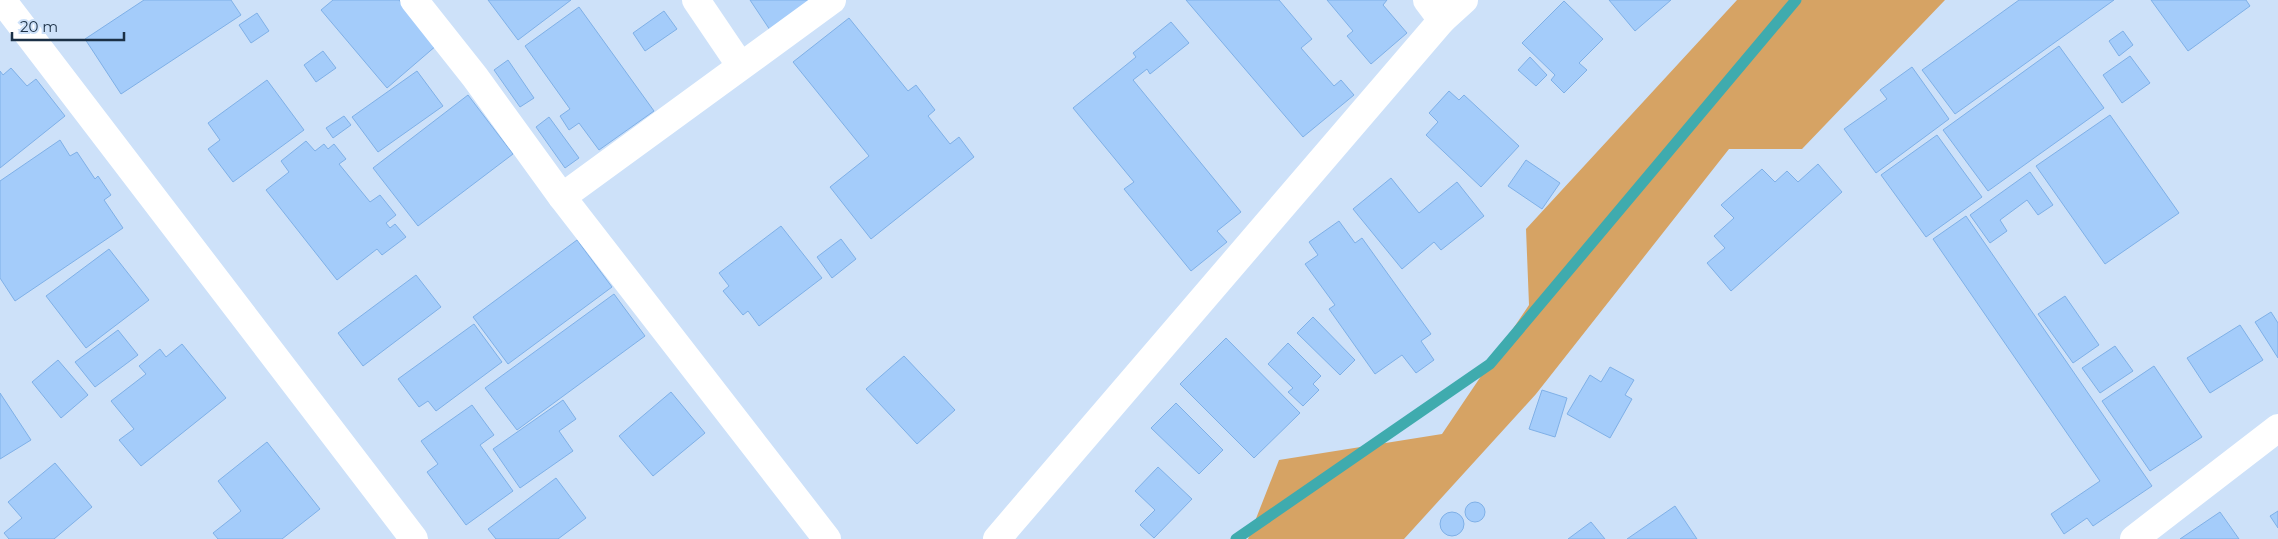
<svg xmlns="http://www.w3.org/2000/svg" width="2278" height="539" font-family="Montserrat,sans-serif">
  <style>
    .green { fill: #d6a364 }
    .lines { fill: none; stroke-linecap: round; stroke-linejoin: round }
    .stream { stroke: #3fabae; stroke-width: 11 }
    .building { fill: #a4ccfa; stroke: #7fb0e7 }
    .minor { stroke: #fff; stroke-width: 28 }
  </style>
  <rect width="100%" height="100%" fill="#cde1f9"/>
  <polygon class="green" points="1737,0 1945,0 1802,149 1729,149 1536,394 1404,539 1248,539 1279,460 1442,434 1529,305 1526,229"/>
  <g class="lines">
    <polyline class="stream" points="1236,539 1490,364 1796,0"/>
  </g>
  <g class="building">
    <polygon points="144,0 231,0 241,15 121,94 85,39"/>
    <polygon points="333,0 399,0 437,45 387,88 321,10"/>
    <polygon points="488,0 571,0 518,40"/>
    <polygon points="750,0 821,0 772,33"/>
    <polygon points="1186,0 1279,0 1312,39 1301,48 1334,86 1341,80 1354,95 1303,137"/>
    <polygon points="1327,0 1387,0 1383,5 1407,33 1371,64 1347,36 1353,31"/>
    <polygon points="1609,0 1671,0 1635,31"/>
    <polygon points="2019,0 2114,0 1955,114 1922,70"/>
    <polygon points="2151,0 2246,0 2250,6 2188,51"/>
    <polygon points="1564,1 1603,39 1579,63 1587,70 1564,93 1551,80 1555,75 1522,43"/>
    <polygon points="579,7 654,111 599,150 579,123 569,130 560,116 570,109 525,46"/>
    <polygon points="664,11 677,29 645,51 633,33"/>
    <polygon points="257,13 269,31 251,43 239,25"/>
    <polygon points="849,18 908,91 916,85 935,110 928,116 950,144 959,137 974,157 871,239 830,187 869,156 793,62"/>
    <polygon points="1171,22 1189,43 1150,74 1147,69 1133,80 1241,212 1217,231 1227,242 1191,271 1124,189 1134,182 1073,108 1136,57 1133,53"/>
    <polygon points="2123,31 2133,45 2119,56 2109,41"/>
    <polygon points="2059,46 2104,108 1988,191 1943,130"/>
    <polygon points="323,51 336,68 316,82 304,65"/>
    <polygon points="2130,56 2150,83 2122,103 2103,75"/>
    <polygon points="1530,57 1547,75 1536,86 1518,70"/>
    <polygon points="508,60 534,98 520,107 494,70"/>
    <polygon points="1912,67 1949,119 1876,173 1844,129 1887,99 1880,90"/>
    <polygon points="11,68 27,86 36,79 65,116 0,168 0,71 3,75"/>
    <polygon points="417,71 443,106 378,152 352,117"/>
    <polygon points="267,80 304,130 233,182 208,149 220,140 208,123"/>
    <polygon points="1449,91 1459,100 1464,95 1519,146 1481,187 1426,135 1438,122 1429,113"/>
    <polygon points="468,95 513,154 418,226 373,168"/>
    <polygon points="2110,115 2179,213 2105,264 2036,166"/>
    <polygon points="344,116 351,125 333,138 326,128"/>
    <polygon points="549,117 579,158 565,168 536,127"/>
    <polygon points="1937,135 1982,197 1926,237 1881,175"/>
    <polygon points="60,140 70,156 77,152 95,179 98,176 111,195 104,200 123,228 15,301 0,278 0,181"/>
    <polygon points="306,141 315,151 324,144 328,149 334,144 346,159 339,164 370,202 380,195 396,215 386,223 390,228 395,224 406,237 382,255 377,249 337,280 266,190 289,172 281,161"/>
    <polygon points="1526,160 1560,183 1542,209 1508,186"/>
    <polygon points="1818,164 1842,192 1731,291 1707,263 1725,248 1714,236 1734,218 1721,205 1762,169 1775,182 1787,171 1798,182"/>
    <polygon points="2030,172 2053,205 2038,215 2027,200 2000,220 2007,231 1990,243 1970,215"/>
    <polygon points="1391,178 1419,213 1457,182 1484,216 1441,250 1434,242 1402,269 1353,209"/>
    <polygon points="1966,216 2152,486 2093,526 2087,518 2064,534 2051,514 2100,481 1933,239"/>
    <polygon points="1339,221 1355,243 1362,238 1431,334 1421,341 1434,360 1416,373 1402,355 1375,374 1329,309 1335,305 1305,264 1318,255 1309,242"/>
    <polygon points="781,226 822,278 759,326 748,311 743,315 723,291 729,286 719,273"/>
    <polygon points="841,239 856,259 832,278 817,257"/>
    <polygon points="577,240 612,287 508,364 473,317"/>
    <polygon points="109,249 149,300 86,348 46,296"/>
    <polygon points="416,275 441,307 363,366 338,333"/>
    <polygon points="614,294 645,336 517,430 485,388"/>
    <polygon points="2065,296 2099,345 2073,363 2038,314"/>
    <polygon points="2271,312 2278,323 2278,358 2255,322"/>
    <polygon points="1313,317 1355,360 1340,375 1297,333"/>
    <polygon points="474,324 502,362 436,411 428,401 419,407 398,379"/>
    <polygon points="2240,325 2263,360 2210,393 2187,358"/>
    <polygon points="118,330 138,355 95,387 75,362"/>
    <polygon points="1226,338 1300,413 1254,458 1180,384"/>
    <polygon points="1288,343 1321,376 1313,384 1319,390 1303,406 1288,392 1293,388 1268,364"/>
    <polygon points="182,344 226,398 141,466 119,440 134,429 111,401 146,374 139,366 160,349 166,357"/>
    <polygon points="2115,346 2133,371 2100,393 2082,368"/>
    <polygon points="904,356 955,410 917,444 866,389"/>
    <polygon points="58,360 88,395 61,418 32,382"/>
    <polygon points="2154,366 2202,437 2150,471 2102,401"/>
    <polygon points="1610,367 1634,380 1625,395 1632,399 1610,438 1567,414 1590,375 1601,382"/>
    <polygon points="1542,390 1567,398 1555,437 1529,429"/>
    <polygon points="671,392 705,433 653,476 619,436"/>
    <polygon points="0,393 31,440 0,459"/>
    <polygon points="563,400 576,419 559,431 573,451 520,488 493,449"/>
    <polygon points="1176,403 1223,450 1199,474 1151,428"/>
    <polygon points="472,405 494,435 480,445 513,491 466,525 427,472 438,464 421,441"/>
    <polygon points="267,442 320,509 282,539 218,539 213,533 241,511 218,481"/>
    <polygon points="55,463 92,507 54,539 9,539 4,533 22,518 8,502"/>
    <polygon points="1158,467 1192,499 1154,538 1140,525 1155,510 1135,491"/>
    <polygon points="556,478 586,518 558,539 496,539 488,529"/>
    <circle cx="1475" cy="512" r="10"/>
    <polygon points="1675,506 1697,539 1627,539"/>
    <polygon points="2278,511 2278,528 2270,516"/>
    <circle cx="1452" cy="524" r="12"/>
    <polygon points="2220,512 2239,539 2180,539"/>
    <polygon points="1591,522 1605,539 1568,539"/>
  </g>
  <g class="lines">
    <g class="minor">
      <polyline points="2,0 414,539"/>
      <polyline points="414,0 475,77 562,197 827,539"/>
      <polyline points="696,0 740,65"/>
      <polyline points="1427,0 1442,20"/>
      <polyline points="562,197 832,0"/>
      <polyline points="997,539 1442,20 1464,0"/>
      <polyline points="2134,539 2278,428"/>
    </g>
  </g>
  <path d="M12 32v8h112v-8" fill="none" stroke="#1b3046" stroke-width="2.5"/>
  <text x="20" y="32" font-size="15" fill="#1b3046" stroke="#cde1f9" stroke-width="4" paint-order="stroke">20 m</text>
</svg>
